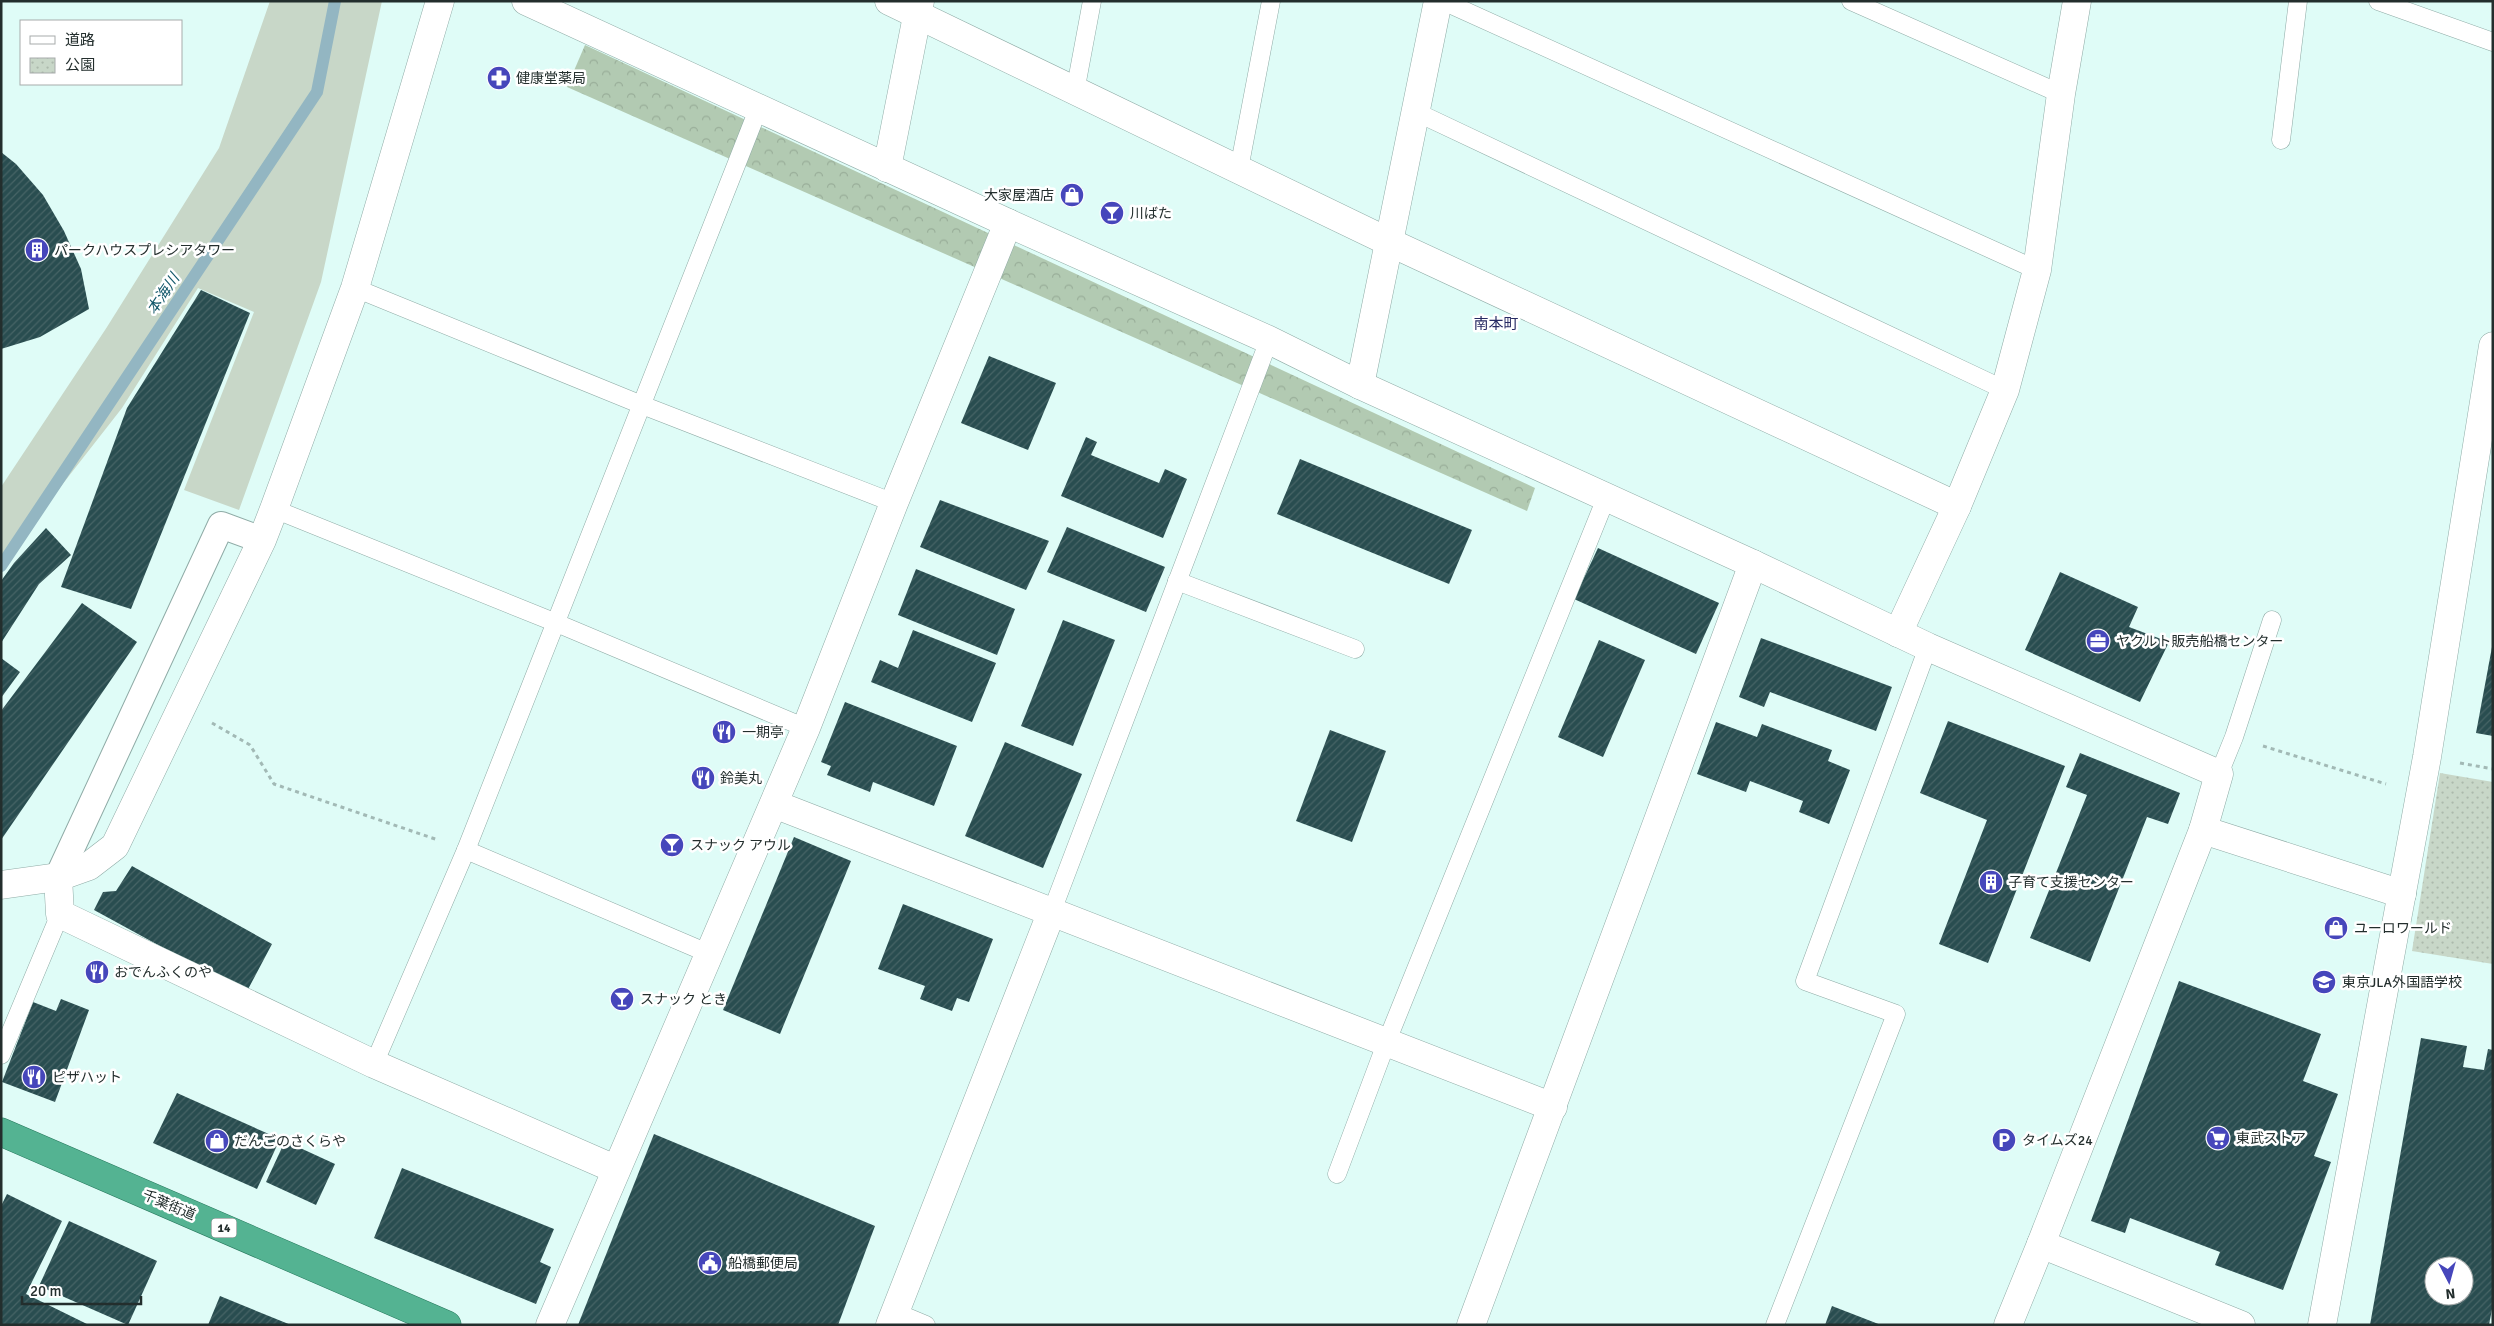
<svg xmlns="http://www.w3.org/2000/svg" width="2494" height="1326" font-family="Signika,'Noto Sans JP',sans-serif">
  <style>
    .grass { fill: #c8d7c8 }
    .forest { fill: url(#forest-crowns) }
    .park { fill: url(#park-dots) }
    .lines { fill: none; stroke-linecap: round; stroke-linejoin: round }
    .stream { stroke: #93b6c2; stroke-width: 12 }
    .building { fill: url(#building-hatch); fill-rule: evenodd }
    .service-casing { stroke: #8faba6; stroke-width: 19 }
    .pedestrian-casing { stroke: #8faba6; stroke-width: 28 }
    .minor-casing { stroke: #8faba6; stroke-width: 29 }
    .tertiary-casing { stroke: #8faba6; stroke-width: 29 }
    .trunk-casing { stroke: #28785d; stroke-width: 29 }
    .path { stroke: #a2b9b5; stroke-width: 3; stroke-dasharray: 4 4; stroke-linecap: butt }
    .service { stroke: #fff; stroke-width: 18 }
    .pedestrian { stroke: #fff; stroke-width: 26 }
    .minor { stroke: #fff; stroke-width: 28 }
    .tertiary { stroke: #fff; stroke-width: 28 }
    .trunk { stroke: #54b392; stroke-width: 28 }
    .labels { text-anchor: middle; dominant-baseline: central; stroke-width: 5; stroke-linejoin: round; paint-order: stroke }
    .shield { fill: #fff; stroke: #656d6c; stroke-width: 1 }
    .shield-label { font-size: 12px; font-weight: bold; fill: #232e2d }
    .poi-label { font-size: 14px; fill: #232e2d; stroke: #fff; text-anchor: start }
    .street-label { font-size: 14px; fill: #232e2d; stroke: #fff }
    .water-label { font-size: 15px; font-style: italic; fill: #13586b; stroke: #fff }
    .neighbourhood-label { font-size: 15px; fill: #272a63; stroke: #fff }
  </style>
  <defs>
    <pattern id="forest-crowns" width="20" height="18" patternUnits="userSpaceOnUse" patternTransform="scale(1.25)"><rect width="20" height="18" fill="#b2cab2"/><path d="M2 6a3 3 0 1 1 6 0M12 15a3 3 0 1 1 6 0" fill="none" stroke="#99ae99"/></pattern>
    <pattern id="park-dots" width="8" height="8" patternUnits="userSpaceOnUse" patternTransform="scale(1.25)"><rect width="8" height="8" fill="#c8d7c8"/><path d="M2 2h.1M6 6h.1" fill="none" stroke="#acb9ac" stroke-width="1.8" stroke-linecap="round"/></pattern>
    <pattern id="building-hatch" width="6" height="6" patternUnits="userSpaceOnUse" patternTransform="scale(1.25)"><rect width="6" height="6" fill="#294d50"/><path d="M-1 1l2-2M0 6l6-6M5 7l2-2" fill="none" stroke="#476466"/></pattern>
  </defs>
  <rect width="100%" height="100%" fill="#dffcf7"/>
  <polygon class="grass" points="270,1 382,1 321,282 239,510 184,490 254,312 198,288 122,408 1,563 1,487 107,327 219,148"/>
  <polygon class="forest" points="585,45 1535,488 1527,511 567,87"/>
  <polygon class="park" points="2440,773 2493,782 2493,964 2412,951"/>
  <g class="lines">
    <polyline class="stream" points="1,566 317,92 335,1"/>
  </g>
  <g class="building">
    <polygon points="1,152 16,164 43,195 64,231 81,269 89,309 40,337 1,349"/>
    <polygon points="201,290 250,313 131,609 61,587 127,408"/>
    <polygon points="989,356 1056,383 1028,450 961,423"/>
    <polygon points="1086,437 1097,442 1091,455 1159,483 1165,469 1187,479 1163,538 1061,496"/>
    <polygon points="1300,459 1472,530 1449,584 1277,514"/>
    <polygon points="940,500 1049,541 1026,590 920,547"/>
    <polygon points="1067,527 1165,567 1146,612 1047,572"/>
    <polygon points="46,528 71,555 39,584 1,643 1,581 14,563"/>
    <polygon points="1598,548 1719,603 1696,654 1574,599"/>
    <polygon points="916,569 1015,609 997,655 898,615"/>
    <polygon points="2060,572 2138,607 2129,627 2169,642 2140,702 2025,650"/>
    <polygon points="82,603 137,642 1,840 1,711"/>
    <polygon points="1063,620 1115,640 1073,746 1021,726"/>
    <polygon points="913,630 996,663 972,722 871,682 880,660 898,668"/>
    <polygon points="1761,638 1892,687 1876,731 1770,692 1764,707 1739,697"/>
    <polygon points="1599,640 1645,660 1603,757 1558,737"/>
    <polygon points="2492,647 2493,647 2493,736 2476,733"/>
    <polygon points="1,658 20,672 1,698"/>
    <polygon points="845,702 957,746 934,806 873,782 870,792 827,775 831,766 821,762"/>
    <polygon points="1948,721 2065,766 1988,963 1939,944 1987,820 1920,793"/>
    <polygon points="1716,722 1757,737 1762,724 1832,750 1828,761 1850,770 1829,824 1799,812 1803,801 1750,781 1746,792 1697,774"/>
    <polygon points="1330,730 1386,751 1352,842 1296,821"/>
    <polygon points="1005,742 1082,774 1043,868 965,836"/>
    <polygon points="2080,753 2180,793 2168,824 2147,817 2090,962 2030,938 2087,795 2066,787"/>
    <polygon points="794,837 851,861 780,1034 723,1010"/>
    <polygon points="132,866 272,944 246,993 94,910 103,892 116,891"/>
    <polygon points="903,904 993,939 969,1002 957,998 952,1011 920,999 925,986 878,969"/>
    <polygon points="2179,981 2321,1034 2303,1081 2338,1094 2314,1156 2331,1162 2283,1290 2215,1265 2220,1252 2130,1218 2125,1233 2091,1221"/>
    <polygon points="61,999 89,1010 55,1102 2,1082 33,1002 56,1011"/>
    <path d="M2421,1038l46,8 -4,21 21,3 4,-21 5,1v254l-4,21h-119zM2434,1266h30v30h-30z"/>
    <polygon points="177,1093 280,1139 257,1189 153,1143"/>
    <polygon points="654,1134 875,1226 838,1325 578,1325"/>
    <polygon points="285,1141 335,1164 316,1205 266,1182"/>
    <polygon points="402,1168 554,1229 540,1262 551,1267 536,1304 374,1238"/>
    <polygon points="7,1194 62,1221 26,1294 89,1325 1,1325 1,1206"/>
    <polygon points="69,1221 157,1261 128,1325 39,1286"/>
    <polygon points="220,1296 291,1325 208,1325"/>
    <polygon points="1832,1306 1881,1325 1825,1325"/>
  </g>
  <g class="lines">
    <g class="service-casing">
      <g id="service">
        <polyline points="1443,1 2037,270"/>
        <polyline points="1851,1 2061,94"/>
        <polyline points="2378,1 2493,42"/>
        <polyline points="1075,92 1092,1"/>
        <polyline points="1416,112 2005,390"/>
        <polyline points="2281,140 2298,1"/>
        <polyline points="1239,169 1271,1"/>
        <polyline points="355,288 642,405 894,503"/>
        <polyline points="274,509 554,622 806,728"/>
        <polyline points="1177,581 1355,649"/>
        <polyline points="2219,774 2234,737 2272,620"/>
        <polyline points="466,850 710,954"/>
        <polyline points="1052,911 1269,340"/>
        <polyline points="1,1055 60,914"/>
        <polyline points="374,1064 466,850 759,107"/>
        <polyline points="1337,1174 1387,1041 1606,498"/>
        <polyline points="895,1312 926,1325"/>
        <polyline points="1775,1325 1896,1014 1805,981 1928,647"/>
      </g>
    </g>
    <g class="pedestrian-casing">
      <polyline id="pedestrian" points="58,877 221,525 262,540"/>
    </g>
    <g class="minor-casing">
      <g id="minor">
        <polyline points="889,1 1389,242 1957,506"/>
        <polyline points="1008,223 1269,340 1360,385 1753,564 1928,647 2219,774 2203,830 2041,1244 2008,1325"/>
        <polyline points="1360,385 1438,1"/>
        <polyline points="1898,633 1957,506 2005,390 2037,270 2061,94 2077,1"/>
        <polyline points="774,804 1553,1107"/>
        <polyline points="2203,830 2402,894"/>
        <polyline points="58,877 60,914 374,1064 615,1169"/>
        <polyline points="1,885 58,877 89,866 115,846 262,540 274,509 355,288 440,1"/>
        <polyline points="890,1325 1052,911"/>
        <polyline points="1471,1325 1753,564"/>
        <polyline points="2322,1325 2427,757 2493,346"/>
      </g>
    </g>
    <g class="tertiary-casing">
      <g id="tertiary">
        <polyline points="526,1 1008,223 894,503 806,728 550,1325"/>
        <polyline points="887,168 920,1"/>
        <polyline points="2041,1244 2241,1325"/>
      </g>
    </g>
    <g class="trunk-casing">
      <polyline id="trunk" points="1,1132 447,1325"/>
    </g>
    <g class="path">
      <polyline points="212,723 250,745 274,784 438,840"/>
      <polyline points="2263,746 2386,784"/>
      <polyline points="2460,763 2493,769"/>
    </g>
    <use href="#service" class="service"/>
    <use href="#pedestrian" class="pedestrian"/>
    <use href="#minor" class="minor"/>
    <use href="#tertiary" class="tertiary"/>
    <use href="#trunk" class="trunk"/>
  </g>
  <defs>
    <g id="pharmacy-disc" transform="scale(1.25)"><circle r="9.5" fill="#4646bb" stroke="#fff"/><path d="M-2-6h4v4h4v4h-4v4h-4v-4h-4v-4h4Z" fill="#fff"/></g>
    <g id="shop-disc" transform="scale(1.25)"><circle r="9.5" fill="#4646bb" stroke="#fff"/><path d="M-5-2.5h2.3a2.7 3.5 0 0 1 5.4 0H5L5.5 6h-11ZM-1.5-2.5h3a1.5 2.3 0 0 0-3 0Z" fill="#fff"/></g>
    <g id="bar-disc" transform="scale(1.25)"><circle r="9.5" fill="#4646bb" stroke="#fff"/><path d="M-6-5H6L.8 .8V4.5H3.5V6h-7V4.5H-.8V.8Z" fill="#fff"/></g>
    <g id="building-disc" transform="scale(1.25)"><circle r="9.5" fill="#4646bb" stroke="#fff"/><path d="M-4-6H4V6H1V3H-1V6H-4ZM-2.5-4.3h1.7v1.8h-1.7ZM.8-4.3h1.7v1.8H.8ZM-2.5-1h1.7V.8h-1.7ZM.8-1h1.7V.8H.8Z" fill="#fff"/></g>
    <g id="office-disc" transform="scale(1.25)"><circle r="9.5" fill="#4646bb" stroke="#fff"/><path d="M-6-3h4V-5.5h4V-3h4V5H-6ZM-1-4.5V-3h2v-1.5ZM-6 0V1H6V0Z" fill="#fff"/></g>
    <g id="restaurant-disc" transform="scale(1.25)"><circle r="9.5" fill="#4646bb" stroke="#fff"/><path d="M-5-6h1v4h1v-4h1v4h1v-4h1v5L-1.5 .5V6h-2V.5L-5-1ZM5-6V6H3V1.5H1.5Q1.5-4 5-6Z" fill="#fff"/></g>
    <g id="school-disc" transform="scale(1.25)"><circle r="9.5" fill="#4646bb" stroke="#fff"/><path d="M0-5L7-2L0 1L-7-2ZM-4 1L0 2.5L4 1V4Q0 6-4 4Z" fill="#fff"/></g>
    <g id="supermarket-disc" transform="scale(1.25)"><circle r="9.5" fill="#4646bb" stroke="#fff"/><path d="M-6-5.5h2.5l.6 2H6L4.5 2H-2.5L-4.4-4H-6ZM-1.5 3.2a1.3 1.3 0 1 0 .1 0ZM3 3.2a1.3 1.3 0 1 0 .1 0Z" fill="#fff"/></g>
    <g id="parking-disc" transform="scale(1.25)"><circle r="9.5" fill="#4646bb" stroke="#fff"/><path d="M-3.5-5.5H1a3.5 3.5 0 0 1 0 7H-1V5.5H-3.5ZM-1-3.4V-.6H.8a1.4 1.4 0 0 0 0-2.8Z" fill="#fff"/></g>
    <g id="civic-disc" transform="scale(1.25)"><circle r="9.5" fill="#4646bb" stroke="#fff"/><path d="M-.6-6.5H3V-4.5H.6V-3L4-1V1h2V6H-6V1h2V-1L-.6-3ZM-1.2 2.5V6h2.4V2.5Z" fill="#fff"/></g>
  </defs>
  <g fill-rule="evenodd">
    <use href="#pharmacy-disc" x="499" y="78"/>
    <use href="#shop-disc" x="1072" y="195"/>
    <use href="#bar-disc" x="1112" y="213"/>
    <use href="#building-disc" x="37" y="250"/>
    <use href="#office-disc" x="2098" y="641"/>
    <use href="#restaurant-disc" x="724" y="732"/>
    <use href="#restaurant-disc" x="703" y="778"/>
    <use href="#bar-disc" x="672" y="845"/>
    <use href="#building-disc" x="1991" y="882"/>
    <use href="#shop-disc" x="2336" y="928"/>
    <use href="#restaurant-disc" x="97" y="972"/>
    <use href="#school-disc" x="2324" y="982"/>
    <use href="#bar-disc" x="622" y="999"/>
    <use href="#restaurant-disc" x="34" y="1077"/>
    <use href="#supermarket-disc" x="2218" y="1138"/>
    <use href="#parking-disc" x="2004" y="1140"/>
    <use href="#shop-disc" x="217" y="1141"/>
    <use href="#civic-disc" x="710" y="1263"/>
  </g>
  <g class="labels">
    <rect class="shield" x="211.5" y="1218.5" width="25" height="19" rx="4"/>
    <g class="shield-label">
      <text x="224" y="1228">14</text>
    </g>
    <g class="poi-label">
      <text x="516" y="78">健康堂薬局</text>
      <text x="1054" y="195" text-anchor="end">大家屋酒店</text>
      <text x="1130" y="213">川ばた</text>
      <text x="54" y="250">パークハウスプレシアタワー</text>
      <text x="2116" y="641">ヤクルト販売船橋センター</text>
      <text x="742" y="732">一期亭</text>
      <text x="720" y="778">鈴美丸</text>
      <text x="690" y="845">スナック アウル</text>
      <text x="2008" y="882">子育て支援センター</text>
      <text x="2354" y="928">ユーロワールド</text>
      <text x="114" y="972">おでんふくのや</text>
      <text x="2342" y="982">東京JLA外国語学校</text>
      <text x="640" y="999">スナック とき</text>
      <text x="52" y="1077">ピザハット</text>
      <text x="2236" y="1138">東武ストア</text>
      <text x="2022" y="1140">タイムズ24</text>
      <text x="234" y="1141">だんごのさくらや</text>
      <text x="728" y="1263">船橋郵便局</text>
    </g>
    <g class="street-label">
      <text transform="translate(169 1205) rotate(23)">千葉街道</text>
    </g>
    <g class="water-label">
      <text transform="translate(163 294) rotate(-56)">本海川</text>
    </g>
    <g class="neighbourhood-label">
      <text x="1496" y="324">南本町</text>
    </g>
  </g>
  <rect width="2494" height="1326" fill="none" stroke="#232e2d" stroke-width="5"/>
  <rect x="20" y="20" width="162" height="65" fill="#ffffff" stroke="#a7abab"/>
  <rect x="30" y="36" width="25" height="8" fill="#ffffff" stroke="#a7abab"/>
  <text x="65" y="45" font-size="15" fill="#232e2d">道路</text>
  <rect x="30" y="58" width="25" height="15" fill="url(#park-dots)" stroke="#a7abab"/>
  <text x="65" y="70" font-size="15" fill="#232e2d">公園</text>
  <g transform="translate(2449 1281) rotate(174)"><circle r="24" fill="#ffffff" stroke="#a7abab"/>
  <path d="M0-4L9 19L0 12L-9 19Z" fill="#4646bb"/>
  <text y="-8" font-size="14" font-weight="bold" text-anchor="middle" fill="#232e2d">N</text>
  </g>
  <path d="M22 1296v8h119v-8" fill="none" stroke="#232e2d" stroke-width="2.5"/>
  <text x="30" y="1296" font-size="15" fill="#232e2d" stroke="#ffffff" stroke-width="4" paint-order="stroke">20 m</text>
</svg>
